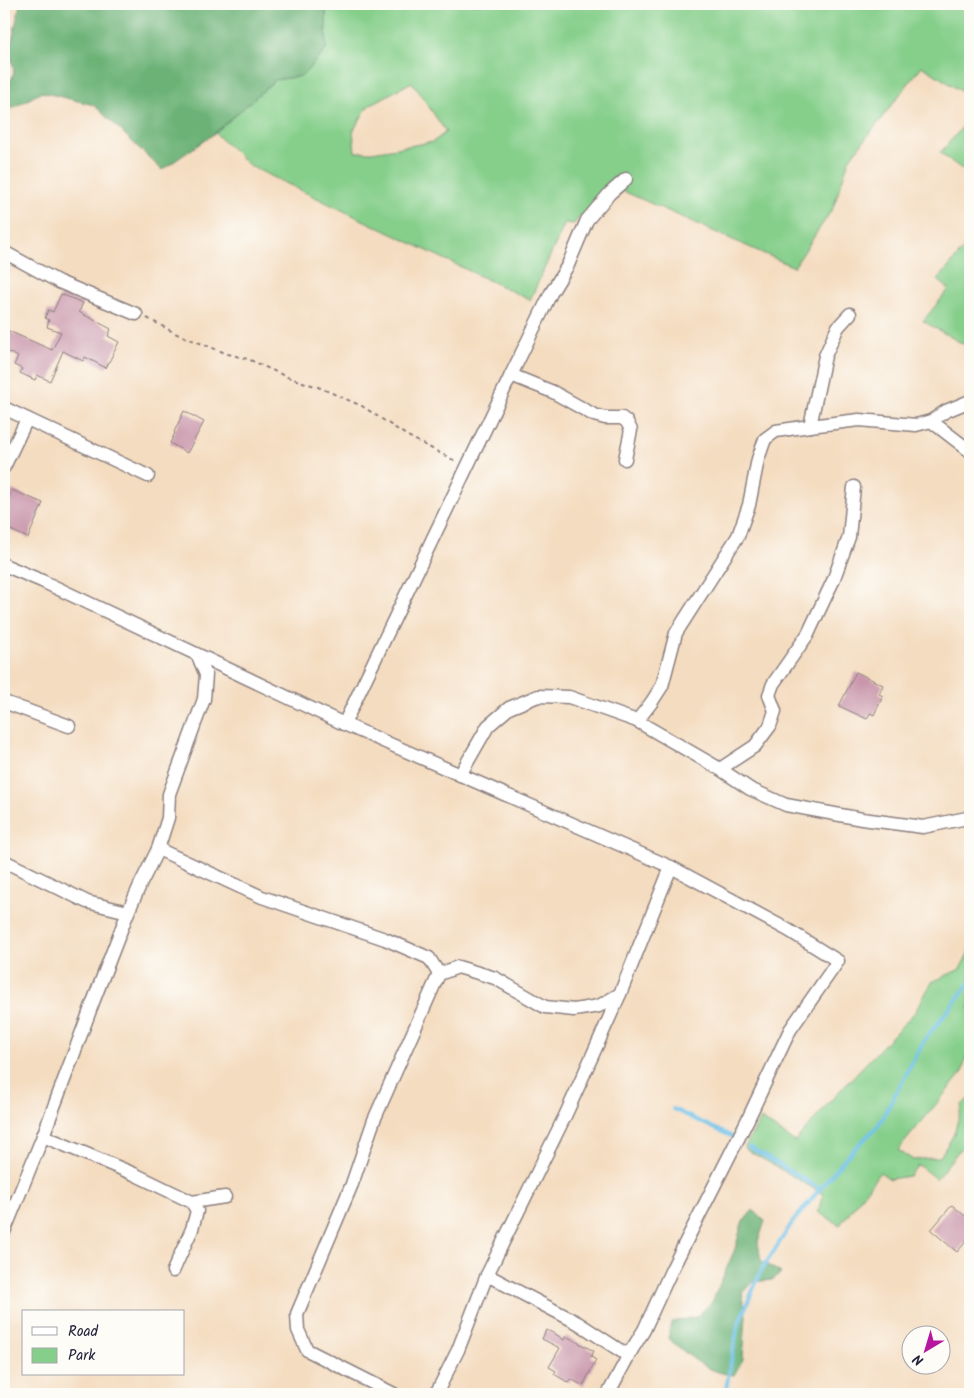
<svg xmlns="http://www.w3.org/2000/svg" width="974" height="1398" font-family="Kalam,sans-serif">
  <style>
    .green { fill: #86cf8b; stroke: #547863; fill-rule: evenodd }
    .forest { fill: #6cb277; stroke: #476a59 }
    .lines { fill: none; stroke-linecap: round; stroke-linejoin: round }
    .stream { stroke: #6bc0e8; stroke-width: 4 }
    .building { fill: #c996ab }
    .minor-casing { stroke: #8b7f7e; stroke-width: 15 }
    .path { stroke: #8b7f7e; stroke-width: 2; stroke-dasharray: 4 4; stroke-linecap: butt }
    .minor { stroke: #fff; stroke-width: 12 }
  </style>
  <rect width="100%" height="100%" fill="#fdfcf7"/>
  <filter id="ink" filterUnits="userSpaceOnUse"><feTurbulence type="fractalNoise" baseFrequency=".02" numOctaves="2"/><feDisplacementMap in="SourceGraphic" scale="10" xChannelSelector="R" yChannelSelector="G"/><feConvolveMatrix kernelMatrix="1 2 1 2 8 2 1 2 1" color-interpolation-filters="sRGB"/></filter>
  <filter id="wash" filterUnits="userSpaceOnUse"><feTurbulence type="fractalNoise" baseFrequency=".0096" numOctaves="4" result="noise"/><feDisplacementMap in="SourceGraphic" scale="20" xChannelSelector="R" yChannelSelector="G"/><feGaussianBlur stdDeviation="1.12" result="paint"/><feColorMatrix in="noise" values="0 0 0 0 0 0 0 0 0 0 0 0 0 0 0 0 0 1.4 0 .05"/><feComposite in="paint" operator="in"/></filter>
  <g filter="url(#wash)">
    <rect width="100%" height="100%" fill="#f4dcc0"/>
    <g class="green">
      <path d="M326,4h644v93l-48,-31 -73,94 -16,48 -39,59 -171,-76 -25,25 -17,-1 -7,9 -9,-1 -35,77 -280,-134 -35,-33 60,-53 27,-4 24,-26zM412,82l34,50 -13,10 -61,10h-17l-2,-21 15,-25z"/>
      <polygon points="970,118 970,175 940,153"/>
      <polygon points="970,241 970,348 923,321 949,289 938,280"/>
      <polygon points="970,950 970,1049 967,1053 962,1073 898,1150 913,1160 940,1157 954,1134 962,1105 970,1097 970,1137 936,1179 918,1165 909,1176 890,1179 880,1172 840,1225 818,1212 823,1194 744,1148 761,1119 795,1142 832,1099 915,1012 932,982 960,969"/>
    </g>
    <g class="forest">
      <polygon points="20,4 326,4 326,50 302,76 275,80 215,133 162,170 94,105 42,92 9,110 4,109 4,99 14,72 10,50"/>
      <path d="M753,1210l12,11 -7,21 3,19 20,12 -9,7 -20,2 -10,11 4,23 -3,43 -9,16c-28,-2 -46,-20 -66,-37l4,-16 24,-5 16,-15 23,-53 7,-26z"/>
    </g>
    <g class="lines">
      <g class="stream">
        <polyline points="673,1109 733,1137"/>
        <polyline points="749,1147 820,1189"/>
        <polyline points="725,1394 738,1325 761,1271 792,1223 847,1156 878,1126 925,1039 970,983"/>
      </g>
    </g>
    <g id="blocks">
      <g class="building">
        <polygon points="61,294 83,303 79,312 111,329 108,336 119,342 106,368 85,357 83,361 63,351 50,381 37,375 35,380 20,373 22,369 14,365 18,357 4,350 4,329 52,350 61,332 47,327 49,320 45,318 48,310 53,312"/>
        <polygon points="184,411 204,422 187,453 170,443 175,433 174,432"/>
        <polygon points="12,490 43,503 28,538 4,527 4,509"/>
        <polygon points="856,672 883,685 879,694 883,696 874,715 870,713 867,719 839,706"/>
        <polygon points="952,1205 970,1220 970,1237 957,1252 931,1230"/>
        <polygon points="546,1330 554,1333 564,1340 566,1336 594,1351 591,1357 596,1360 583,1386 571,1379 569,1383 554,1374 556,1371 549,1367 560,1348 542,1339"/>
      </g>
    </g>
  </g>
  <g filter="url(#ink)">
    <use href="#blocks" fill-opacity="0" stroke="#8b7f7e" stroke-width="1"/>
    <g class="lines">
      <g class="minor-casing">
        <g id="minor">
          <polyline points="4,252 59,282 136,314"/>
          <polyline points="511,375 551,293 568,265 587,220 610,193 626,179"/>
          <polyline points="4,408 148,476"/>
          <polyline points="931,421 970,451"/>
          <polyline points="810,426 859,420 916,425 931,421 946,411 970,401"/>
          <polyline points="4,467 27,419"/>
          <polyline points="4,565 42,581 344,724 671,867 788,930 838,961 790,1030 748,1119 671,1271 644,1330 631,1351 624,1353 578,1323 487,1275 458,1350 436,1394"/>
          <polyline points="4,702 69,726"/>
          <polyline points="637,721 651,703 662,686 676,633 738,536 749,505 758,459 765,439 776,431 810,426 825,356 838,327 850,314"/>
          <polyline points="344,724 511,375 553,392 594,415 605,418 622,418 627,422 631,430 625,459"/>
          <polyline points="720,769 755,746 770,726 775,711 769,695 773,684 808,634 833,581 849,537 854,487"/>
          <polyline points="460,775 488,726 509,708 538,696 569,697 637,721 720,769 750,789 786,805 862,819 923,827 967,818 970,816"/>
          <polyline points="158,849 262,897 385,939 429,958 439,974"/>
          <polyline points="4,861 87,902 128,912"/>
          <polyline points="43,1136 134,1174 192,1202 197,1211 192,1229 173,1271"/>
          <polyline points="192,1202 225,1197"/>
          <polyline points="4,1232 43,1136 95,997 128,912 141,883 158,849 168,818 169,794 204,699 206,675 198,656"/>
          <polyline points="487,1275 566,1114 620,994 671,867"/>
          <polyline points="394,1394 307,1350 298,1330 297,1314 352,1184 374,1120 439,974 458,967 495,978 545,1007 574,1010 599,1006 620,994"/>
          <polyline points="608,1394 631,1351"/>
        </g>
      </g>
      <polyline class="path" points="147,318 177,334 228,354 248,359 287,377 318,387 362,406 406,435 457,462"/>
      <use href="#minor" class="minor"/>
    </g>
  </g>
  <rect width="974" height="1398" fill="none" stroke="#fdfcf7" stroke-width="20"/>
  <rect x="22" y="1310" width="162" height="65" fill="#fdfcf7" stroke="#a5a5ac"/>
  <rect x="32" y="1327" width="25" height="8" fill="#ffffff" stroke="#a5a5ac"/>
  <text x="68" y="1336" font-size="15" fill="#22223b">Road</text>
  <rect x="32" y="1348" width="25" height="15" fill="#86cf8b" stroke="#a5a5ac"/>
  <text x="68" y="1360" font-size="15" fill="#22223b">Park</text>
  <g transform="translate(926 1350) rotate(218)"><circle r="24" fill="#fdfcf7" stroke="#a5a5ac"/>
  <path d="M0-4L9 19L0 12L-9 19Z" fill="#b5179e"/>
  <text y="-8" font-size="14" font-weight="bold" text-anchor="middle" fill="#22223b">N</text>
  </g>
</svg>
